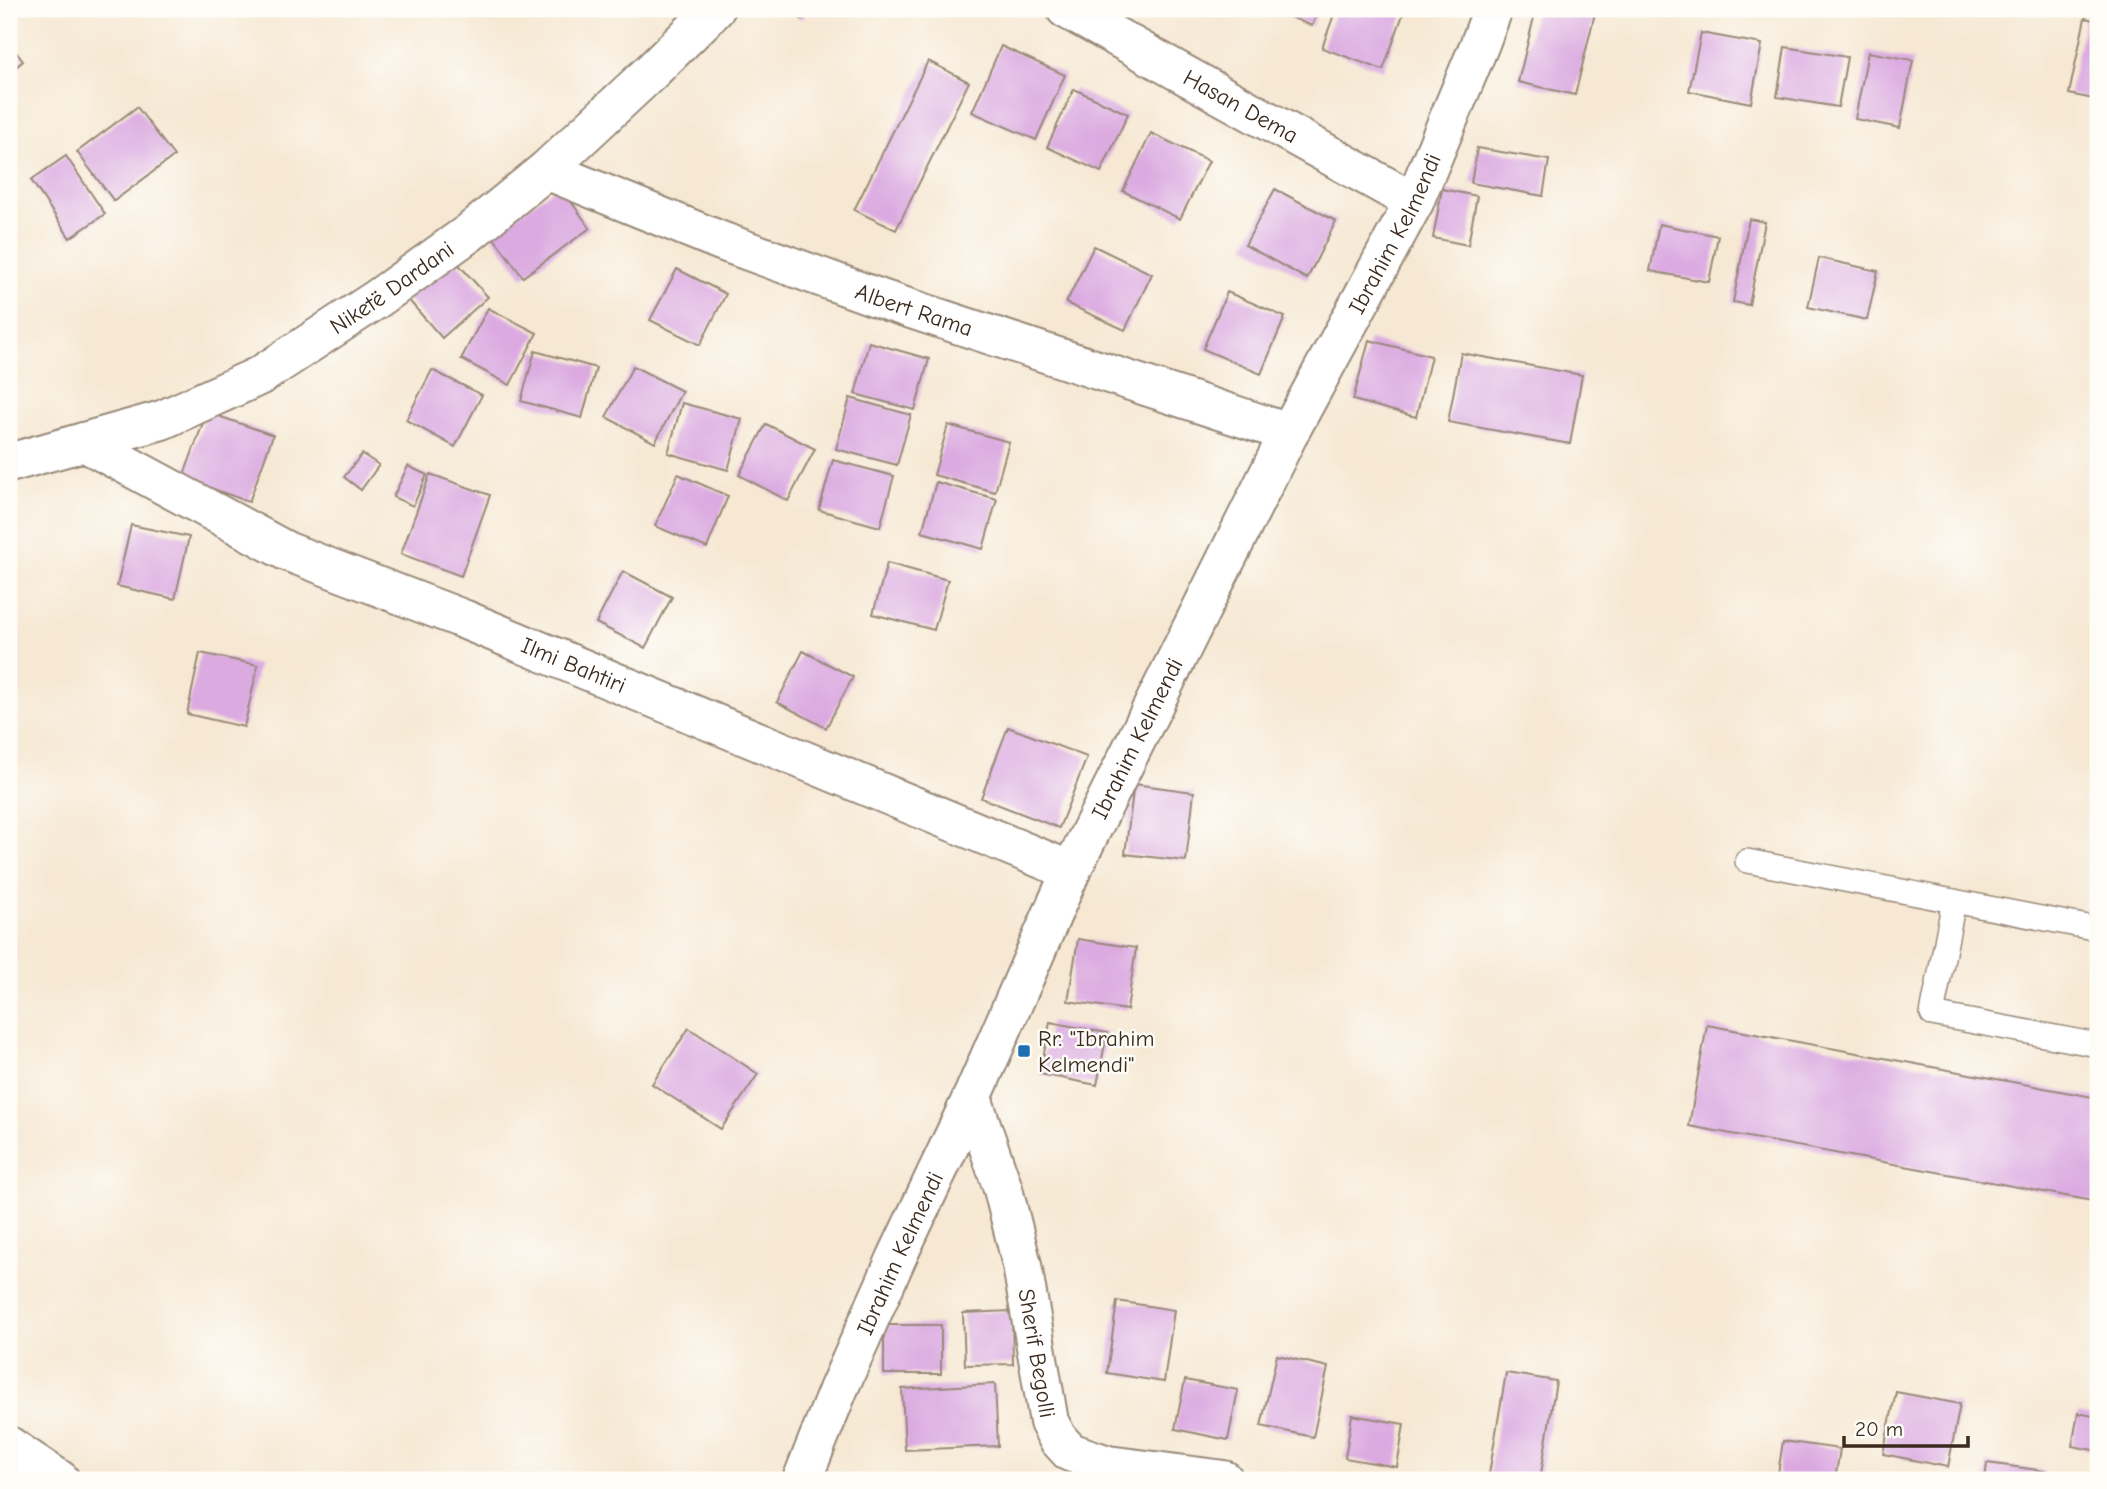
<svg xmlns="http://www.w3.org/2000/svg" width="2107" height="1489" font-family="'Comic Neue',sans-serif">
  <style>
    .building { fill: #dbaae1 }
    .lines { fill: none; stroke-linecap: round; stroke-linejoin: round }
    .lane-casing { stroke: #988978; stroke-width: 26 }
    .street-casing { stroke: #988978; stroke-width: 42 }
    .secondary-casing { stroke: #988978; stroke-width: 42 }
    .lane { stroke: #fff; stroke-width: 23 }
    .street { stroke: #fff; stroke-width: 38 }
    .secondary { stroke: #fff; stroke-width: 38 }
    .poi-dot { fill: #1f6fb2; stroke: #fdfcf7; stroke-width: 2.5 }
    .labels { text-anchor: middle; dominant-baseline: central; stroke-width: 5; stroke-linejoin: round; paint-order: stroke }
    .street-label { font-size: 23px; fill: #3b2a1e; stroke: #fdfcf7 }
    .poi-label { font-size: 23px; fill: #3b2a1e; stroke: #fdfcf7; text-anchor: start }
  </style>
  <rect width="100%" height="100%" fill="#fdfcf7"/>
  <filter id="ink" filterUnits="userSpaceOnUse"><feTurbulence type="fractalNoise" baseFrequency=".0143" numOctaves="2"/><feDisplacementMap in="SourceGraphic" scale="14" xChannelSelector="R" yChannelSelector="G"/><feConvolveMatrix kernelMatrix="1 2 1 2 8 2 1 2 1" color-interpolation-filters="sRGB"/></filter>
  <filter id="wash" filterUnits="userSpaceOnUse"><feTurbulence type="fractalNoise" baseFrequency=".00686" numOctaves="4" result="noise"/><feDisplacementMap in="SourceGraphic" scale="28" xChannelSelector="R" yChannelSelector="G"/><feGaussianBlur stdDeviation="1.57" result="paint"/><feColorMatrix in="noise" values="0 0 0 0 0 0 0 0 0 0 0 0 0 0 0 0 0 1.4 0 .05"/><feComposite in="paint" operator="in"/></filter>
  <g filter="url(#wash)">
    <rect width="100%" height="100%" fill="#f6e8d3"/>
    <g id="blocks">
      <g class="building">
        <polygon points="786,9 808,9 802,19"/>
        <polygon points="1271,9 1319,9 1312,26"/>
        <polygon points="1336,9 1405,9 1383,70 1322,48"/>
        <polygon points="1536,9 1596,9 1575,95 1518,82"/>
        <polygon points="2085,18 2098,21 2098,100 2069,94"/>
        <polygon points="1701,33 1762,44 1751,103 1689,91"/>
        <polygon points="9,43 23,61 9,73"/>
        <polygon points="1001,46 1065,75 1036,140 972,112"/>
        <polygon points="1785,47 1847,57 1838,107 1777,97"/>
        <polygon points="1868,52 1913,60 1900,128 1855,119"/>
        <polygon points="928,61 969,82 896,230 854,210"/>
        <polygon points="1074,89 1128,114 1101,172 1047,147"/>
        <polygon points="137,107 174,156 114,201 77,152"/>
        <polygon points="1151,133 1209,161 1180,219 1123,191"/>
        <polygon points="1477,148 1549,160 1543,196 1471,183"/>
        <polygon points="66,156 105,214 70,238 31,180"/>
        <polygon points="559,185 590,228 523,277 491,234"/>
        <polygon points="1275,189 1336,221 1307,279 1245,245"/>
        <polygon points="1442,189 1477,196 1468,245 1433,238"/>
        <polygon points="1749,219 1765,222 1749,305 1733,302"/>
        <polygon points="1659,224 1718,236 1709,282 1650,271"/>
        <polygon points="1094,246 1152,274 1125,330 1066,303"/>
        <polygon points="452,257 488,297 442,338 406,297"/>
        <polygon points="1819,258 1878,271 1867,320 1808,307"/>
        <polygon points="677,269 726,294 700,345 650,320"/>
        <polygon points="1227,292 1285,317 1261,374 1203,349"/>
        <polygon points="488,308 537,333 510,385 461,359"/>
        <polygon points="1369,340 1431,356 1416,417 1353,400"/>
        <polygon points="869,342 929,359 915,410 855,394"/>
        <polygon points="535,351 596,368 582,418 521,401"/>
        <polygon points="1461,353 1582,375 1570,444 1448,422"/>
        <polygon points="633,366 682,391 655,443 606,417"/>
        <polygon points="432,370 482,395 455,447 406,420"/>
        <polygon points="850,398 911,415 897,465 836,449"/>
        <polygon points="682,403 742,419 728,470 668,453"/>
        <polygon points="207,412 273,435 249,502 183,478"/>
        <polygon points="766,424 815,449 788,501 739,475"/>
        <polygon points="948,425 1009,442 995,492 934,475"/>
        <polygon points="362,454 379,465 361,490 344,477"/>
        <polygon points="833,460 894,476 880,527 819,510"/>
        <polygon points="408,466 427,475 413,506 393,497"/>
        <polygon points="430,474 490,495 461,576 401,554"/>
        <polygon points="678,474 728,496 707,548 655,526"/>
        <polygon points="936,482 997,499 983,549 922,532"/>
        <polygon points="131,525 189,537 175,599 117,586"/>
        <polygon points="887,563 948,580 934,630 873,614"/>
        <polygon points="623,571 672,597 645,648 596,623"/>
        <polygon points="803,651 853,677 826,728 777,702"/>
        <polygon points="200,653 258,665 244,727 187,714"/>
        <polygon points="1008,727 1087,757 1059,828 981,798"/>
        <polygon points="1134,784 1194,792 1186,861 1125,854"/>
        <polygon points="1078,939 1136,948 1127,1010 1068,1001"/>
        <polygon points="1050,1022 1107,1033 1097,1085 1040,1074"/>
        <polygon points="1707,1025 2098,1098 2098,1202 1689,1126"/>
        <polygon points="689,1028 758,1074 721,1129 652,1084"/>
        <polygon points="1117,1301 1174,1310 1164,1382 1107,1373"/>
        <polygon points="1012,1311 1013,1364 965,1365 963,1313"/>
        <rect x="884" y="1325" width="57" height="49"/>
        <polygon points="1277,1355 1328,1367 1313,1437 1261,1426"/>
        <polygon points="1506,1373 1556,1381 1540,1480 1488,1480"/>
        <polygon points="1185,1380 1238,1390 1228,1440 1175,1429"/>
        <polygon points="995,1384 998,1446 905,1450 902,1389"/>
        <polygon points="1896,1392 1960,1404 1948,1467 1883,1454"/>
        <polygon points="2078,1413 2098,1417 2098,1451 2072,1446"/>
        <polygon points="1352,1415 1404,1424 1397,1467 1345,1458"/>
        <polygon points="1783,1441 1840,1449 1835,1480 1777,1480"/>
        <polygon points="1987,1463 2045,1471 2044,1480 1985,1480"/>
      </g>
    </g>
  </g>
  <g filter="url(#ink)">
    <use href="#blocks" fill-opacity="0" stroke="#988978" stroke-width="2"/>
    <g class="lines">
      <g class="lane-casing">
        <g id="lane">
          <polyline points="1747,861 2098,929"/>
          <polyline points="1954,901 1932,1014 2098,1045"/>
        </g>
      </g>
      <g class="street-casing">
        <g id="street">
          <path id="s1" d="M1066,9l348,193"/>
          <path id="s2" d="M546,170l175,71 163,59 405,133"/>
          <path id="s3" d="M84,442l202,109 177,68 608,252"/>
          <path id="s4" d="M9,463l153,-43 99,-45 116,-76 92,-66 77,-63 105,-98 64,-63"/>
          <path id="s5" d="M972,1098l31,91 19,76 27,157 9,17 12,13 17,6 21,7 116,15"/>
          <polyline points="9,1446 60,1480"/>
        </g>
      </g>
      <g class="secondary-casing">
        <g id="secondary">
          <path id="s6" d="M802,1480l36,-90 59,-133 75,-159 99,-227 218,-438 125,-231 65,-156 14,-37"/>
        </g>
      </g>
      <use href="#lane" class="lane"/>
      <use href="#street" class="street"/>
      <use href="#secondary" class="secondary"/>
    </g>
  </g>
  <rect class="poi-dot" x="1017" y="1044" width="14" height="14" rx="3.5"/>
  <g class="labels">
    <g class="street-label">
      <text stroke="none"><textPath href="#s1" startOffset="200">Hasan Dema</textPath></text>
      <text stroke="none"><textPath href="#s6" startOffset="1381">Ibrahim Kelmendi</textPath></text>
      <text stroke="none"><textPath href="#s4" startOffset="425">Niketë Dardani</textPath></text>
      <text stroke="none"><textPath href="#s2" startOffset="394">Albert Rama</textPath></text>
      <text stroke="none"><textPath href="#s3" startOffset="539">Ilmi Bahtiri</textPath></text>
      <text stroke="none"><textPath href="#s6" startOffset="814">Ibrahim Kelmendi</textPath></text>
      <text stroke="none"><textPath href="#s6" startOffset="247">Ibrahim Kelmendi</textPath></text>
      <text stroke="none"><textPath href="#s5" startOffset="264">Sherif Begolli</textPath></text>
    </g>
    <g class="poi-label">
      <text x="1038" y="1038">Rr. "Ibrahim<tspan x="1038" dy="26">Kelmendi"</tspan></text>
    </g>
  </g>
  <rect width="2107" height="1489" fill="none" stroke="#fdfcf7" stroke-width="35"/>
  <path d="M1844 1436v10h124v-10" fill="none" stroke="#3b2a1e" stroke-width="3.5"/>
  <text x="1855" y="1436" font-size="21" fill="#3b2a1e" stroke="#fdfcf7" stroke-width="5" paint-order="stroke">20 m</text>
</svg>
